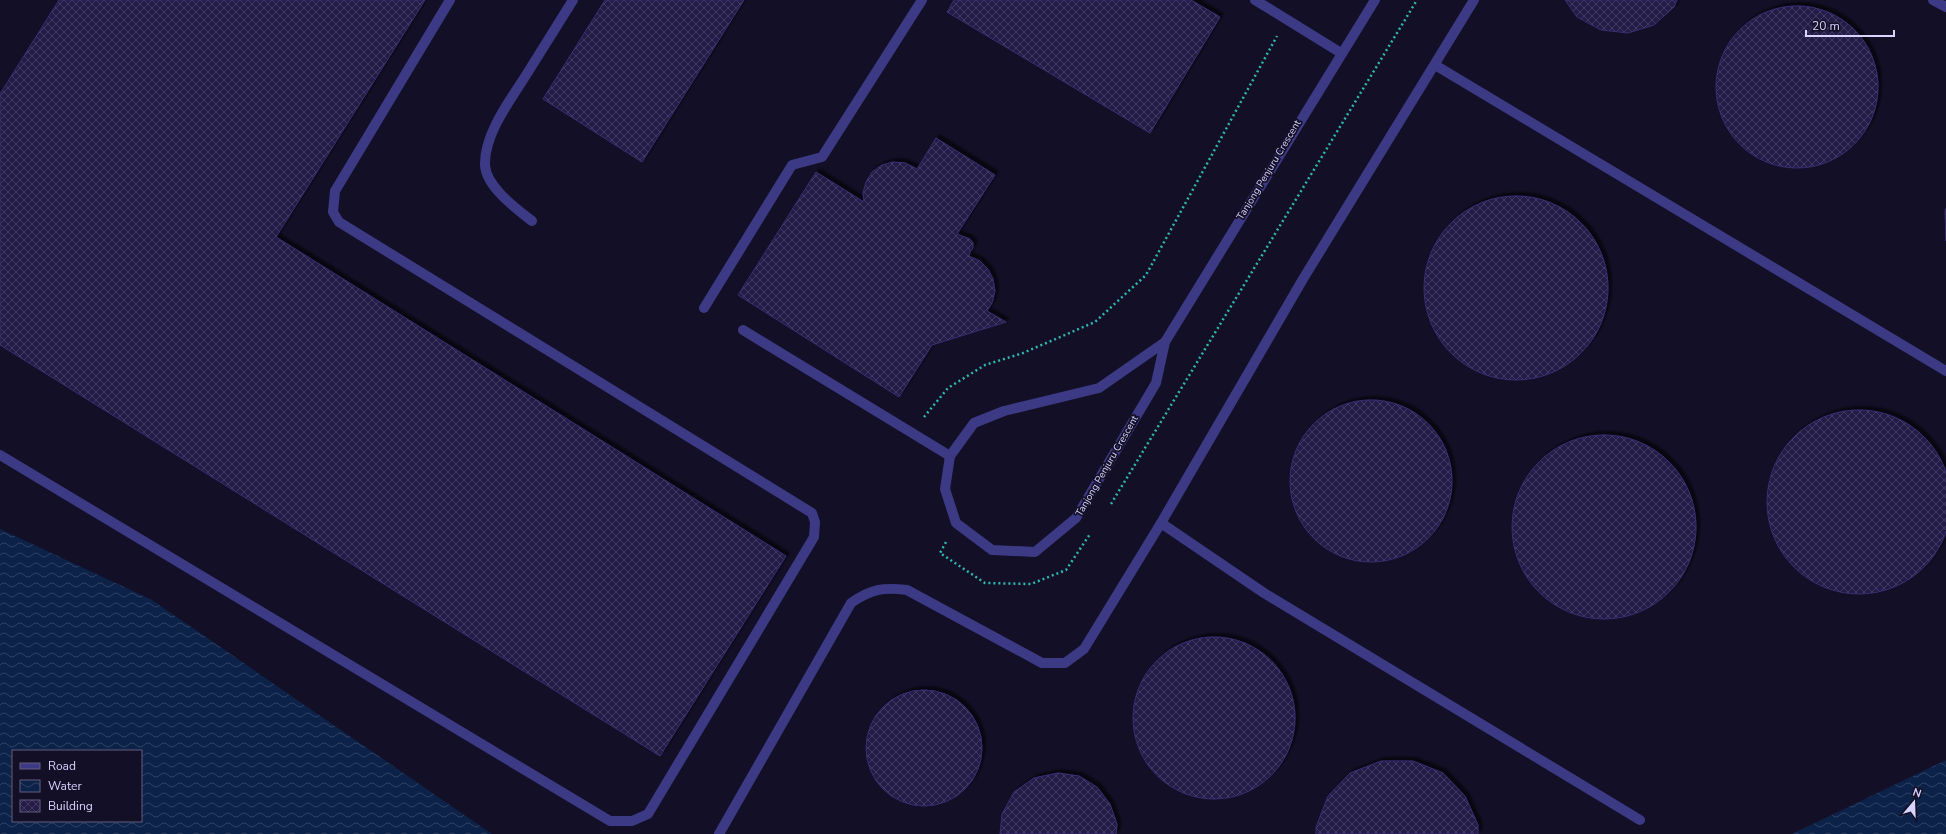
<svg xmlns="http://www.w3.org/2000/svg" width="1946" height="834" font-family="'Nunito Sans',sans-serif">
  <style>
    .water { fill: url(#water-waves); fill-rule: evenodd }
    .building { fill: url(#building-cross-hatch); stroke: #3b2d73; filter: url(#shadow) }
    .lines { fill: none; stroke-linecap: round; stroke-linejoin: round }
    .path { stroke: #2fb8b0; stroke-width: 2.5; stroke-dasharray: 2 3; stroke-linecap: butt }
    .lane { stroke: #3d3a85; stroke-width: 10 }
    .street { stroke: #3d3a85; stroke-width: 10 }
    .labels { text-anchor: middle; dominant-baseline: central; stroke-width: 3.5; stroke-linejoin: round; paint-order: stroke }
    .street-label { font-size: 10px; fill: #d9d4ff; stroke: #130f26 }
  </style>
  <defs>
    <pattern id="water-waves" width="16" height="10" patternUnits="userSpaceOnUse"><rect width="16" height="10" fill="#0c2248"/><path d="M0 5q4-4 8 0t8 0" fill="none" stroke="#2f4163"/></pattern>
    <pattern id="building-cross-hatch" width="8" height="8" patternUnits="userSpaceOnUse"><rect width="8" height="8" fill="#241b47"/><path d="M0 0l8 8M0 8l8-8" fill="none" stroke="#433b63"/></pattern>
    <filter id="shadow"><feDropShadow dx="3.5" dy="-3.5" stdDeviation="1" flood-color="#0009"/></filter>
  </defs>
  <rect width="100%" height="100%" fill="#130f26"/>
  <g class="water">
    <path d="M0,529l152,71 340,234h-492zM13,751h128v70h-128z"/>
    <polygon points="1946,760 1946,834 1792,834"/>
  </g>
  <g class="building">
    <polygon points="59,0 425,0 276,237 786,556 660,756 0,345 0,94"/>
    <polygon points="605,0 744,0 642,162 543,99"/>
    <polygon points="954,0 1191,0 1220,17 1150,133 947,12"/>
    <polygon points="1565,0 1677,0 1674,7 1654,25 1628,33 1601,30 1577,17"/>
    <circle cx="1797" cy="87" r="81"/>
    <polygon points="936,138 995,175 957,234 970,239 973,243 973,248 970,252 969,256 980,261 988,269 993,279 995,291 992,303 987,311 1006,322 932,345 899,397 738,295 816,172 864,202 863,193 866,182 872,172 882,165 893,162 905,163 917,169"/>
    <circle cx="1516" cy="288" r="92"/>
    <polygon points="1946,208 1946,241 1945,211"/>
    <circle cx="1371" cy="481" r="81"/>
    <circle cx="1859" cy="502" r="92"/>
    <circle cx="1604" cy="527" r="92"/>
    <circle cx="1214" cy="718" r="81"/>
    <circle cx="924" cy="748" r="58"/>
    <polygon points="1381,761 1413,761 1443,773 1465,796 1478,825 1478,834 1316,834 1316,827 1328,796 1350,773"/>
    <polygon points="1058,773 1079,776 1097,787 1110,804 1117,824 1116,834 1000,834 1002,814 1014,792 1034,778"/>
  </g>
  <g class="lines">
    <g class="path">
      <polyline points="924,417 948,388 985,365 1023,353 1095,322 1146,275 1277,36"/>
      <polyline points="1111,504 1417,0"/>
      <polyline points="946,542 940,553 985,583 1031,584 1066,570 1090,534"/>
    </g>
    <g class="lane">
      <polyline points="1255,0 1341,53"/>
      <polyline points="1933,0 1946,7"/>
      <polyline points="1435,65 1946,371"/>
      <path d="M532,221c-15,-12 -46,-34 -47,-56 -1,-32 27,-67 43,-93 15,-24 30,-48 45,-72"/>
      <polyline points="704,308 792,165 822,157 922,0"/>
      <polyline points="743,330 950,456"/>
      <polyline points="0,455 610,821 632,821 648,814 814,537 815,522 812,513 339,222 333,212 335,191 450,0"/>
      <polyline points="1161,523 1264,593 1640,820"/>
      <path d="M719,834l132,-231c20,-14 32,-16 56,-13l135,73h23l19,-14 77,-126 142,-244 171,-279"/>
    </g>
    <polyline class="street" points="1165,342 1099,388 1004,411 974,423 950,456 945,489 956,523 992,550 1035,552 1076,518 1156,383 1165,342 1375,0"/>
  </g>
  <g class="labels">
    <g class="street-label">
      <text transform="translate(1269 170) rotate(-59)">Tanjong Penjuru Crescent</text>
      <text transform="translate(1107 466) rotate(-60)">Tanjong Penjuru Crescent</text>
    </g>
  </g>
  <rect x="12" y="750" width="130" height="72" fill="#130f26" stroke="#625e7d"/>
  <rect x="20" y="763" width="20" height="6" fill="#3d3a85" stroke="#625e7d"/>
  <text x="48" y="770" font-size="12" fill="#d9d4ff">Road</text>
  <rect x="20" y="780" width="20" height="12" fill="url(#water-waves)" stroke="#625e7d"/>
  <text x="48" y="790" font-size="12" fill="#d9d4ff">Water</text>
  <rect x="20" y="800" width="20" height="12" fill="url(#building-cross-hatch)" stroke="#625e7d"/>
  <text x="48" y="810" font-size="12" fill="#d9d4ff">Building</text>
  <g transform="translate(1914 802) rotate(19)" stroke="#130f26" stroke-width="3" paint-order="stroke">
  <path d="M0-3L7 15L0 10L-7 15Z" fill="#d9d4ff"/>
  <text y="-6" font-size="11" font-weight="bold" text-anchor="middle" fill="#d9d4ff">N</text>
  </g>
  <path d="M1806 30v6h88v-6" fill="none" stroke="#d9d4ff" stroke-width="2"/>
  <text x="1812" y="30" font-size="12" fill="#d9d4ff" stroke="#130f26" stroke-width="3" paint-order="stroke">20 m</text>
</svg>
